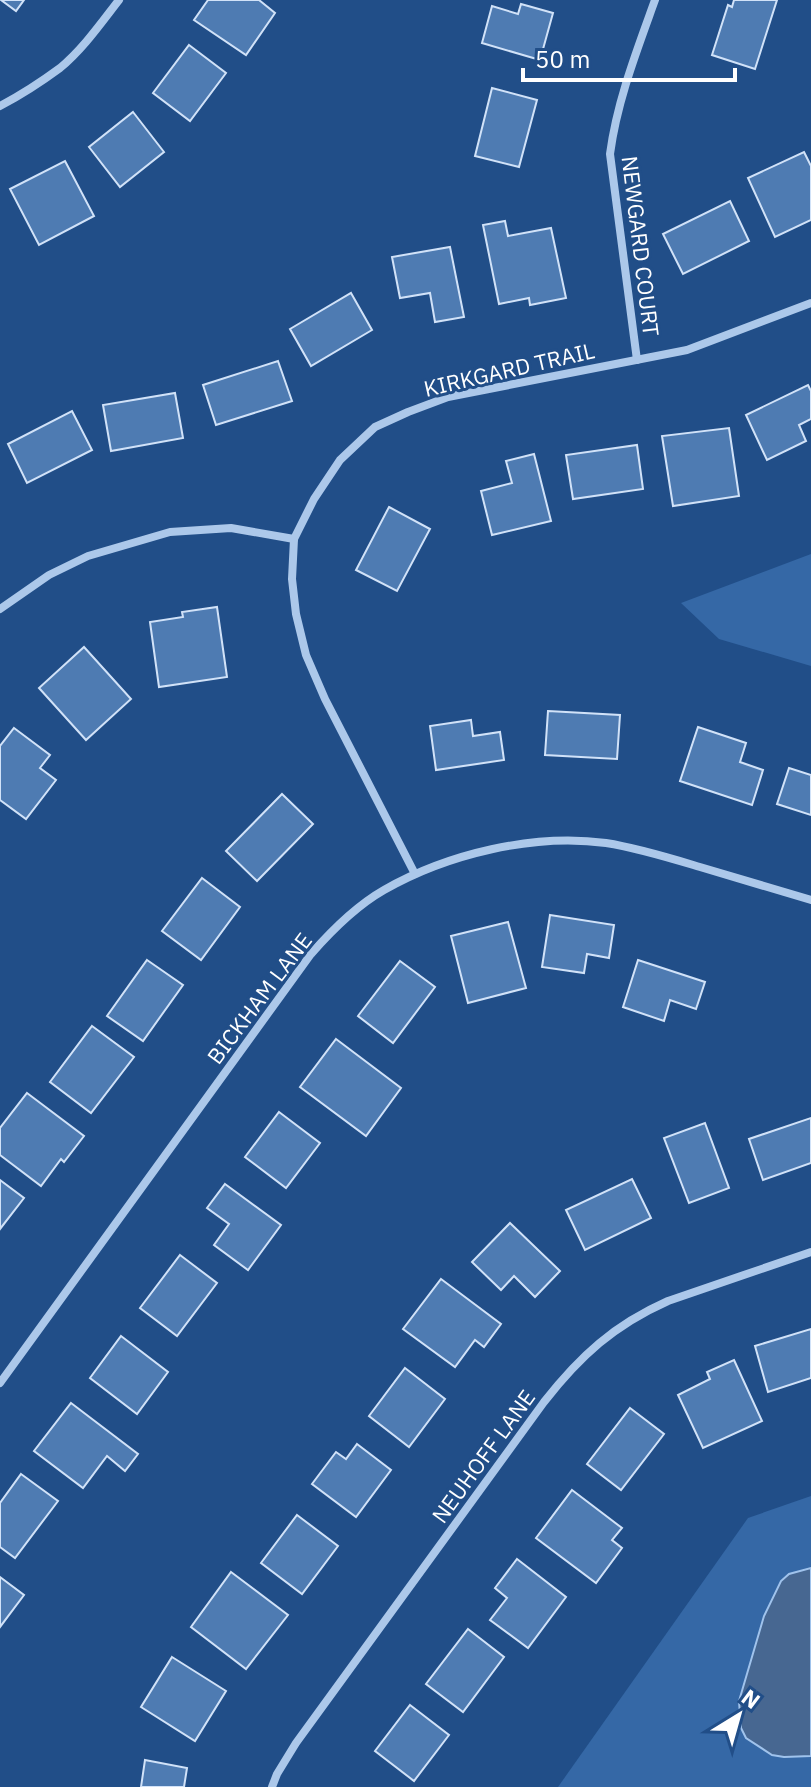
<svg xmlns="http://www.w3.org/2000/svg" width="811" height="1787" font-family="'IBM Plex Sans',sans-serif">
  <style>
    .green { fill: #3568a6 }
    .water { fill: #476791; stroke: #a0c3ec; stroke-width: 2 }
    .building { fill: #4e7bb2; stroke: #d1e2f8; stroke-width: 2 }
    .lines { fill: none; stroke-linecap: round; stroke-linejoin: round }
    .minor { stroke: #acc8ea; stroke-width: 8 }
    .labels { text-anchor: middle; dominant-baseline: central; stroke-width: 6; stroke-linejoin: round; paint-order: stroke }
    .street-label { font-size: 22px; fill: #fff; stroke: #214e88 }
  </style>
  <rect width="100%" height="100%" fill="#214e88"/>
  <g class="green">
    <polygon points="811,554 811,666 719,639 681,603"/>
    <polygon points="811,1496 811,1787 558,1787 748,1518"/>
  </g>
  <polygon class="water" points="811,1568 811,1756 784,1757 772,1755 746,1738 741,1728 739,1701 764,1616 781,1581 789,1574"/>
  <g class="building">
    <polygon points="1,0 24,0 16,11"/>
    <polygon points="208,0 259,0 275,13 246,55 194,20"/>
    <polygon points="734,0 777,0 755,69 712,55 728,5 732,7"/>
    <polygon points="521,4 553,13 540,60 482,43 492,6 518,14"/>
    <polygon points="189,45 226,73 190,121 153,93"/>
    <polygon points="492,88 537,100 519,167 475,156"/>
    <polygon points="133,112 164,152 120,187 89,147"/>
    <polygon points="804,152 811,166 811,220 775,237 748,178"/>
    <polygon points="65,161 94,216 39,245 10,189"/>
    <polygon points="730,201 749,241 683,274 663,234"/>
    <polygon points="505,221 508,236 551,228 566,298 530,305 529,298 499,304 483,225"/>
    <polygon points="450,247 464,317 435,322 430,293 400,298 392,257"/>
    <polygon points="351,293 372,330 311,366 290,329"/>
    <polygon points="278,361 292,401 216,425 203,385"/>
    <polygon points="808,385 811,391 811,419 799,425 806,441 767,460 746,415"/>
    <polygon points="175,393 183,438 111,451 103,405"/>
    <polygon points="72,411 92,450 27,483 8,444"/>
    <polygon points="729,428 739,496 673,506 662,436"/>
    <polygon points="637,445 643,489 573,499 566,455"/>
    <polygon points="534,454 551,521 492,535 481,491 512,483 506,461"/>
    <polygon points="389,507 430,529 397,591 356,570"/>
    <polygon points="217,607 227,677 159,687 150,622 183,617 182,612"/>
    <polygon points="84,647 131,699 86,740 39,688"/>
    <polygon points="548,711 620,715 617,759 545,755"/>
    <polygon points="471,720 473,736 500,732 504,760 436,770 430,726"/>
    <polygon points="698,727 746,743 740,762 763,770 752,805 680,781"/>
    <polygon points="14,728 50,755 40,768 56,780 26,819 0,800 0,746"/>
    <polygon points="789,768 811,775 811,815 777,804"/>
    <polygon points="282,794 313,824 257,881 226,851"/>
    <polygon points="202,878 240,907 201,960 162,931"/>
    <polygon points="550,915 614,925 609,958 587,954 584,973 542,967"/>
    <polygon points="508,922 526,988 468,1003 451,936"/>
    <polygon points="147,960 183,985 143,1041 107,1016"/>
    <polygon points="638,960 705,982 696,1009 670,1000 664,1021 623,1007"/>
    <polygon points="400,961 435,987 393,1043 358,1016"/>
    <polygon points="92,1026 134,1057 91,1113 50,1082"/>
    <polygon points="336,1039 401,1088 366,1136 300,1087"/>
    <polygon points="27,1093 84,1136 64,1162 61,1159 41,1186 0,1155 0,1128"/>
    <polygon points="279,1112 320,1143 286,1188 245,1157"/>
    <polygon points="811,1118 811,1163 763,1180 749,1139"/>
    <polygon points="705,1123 729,1188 689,1203 664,1138"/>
    <polygon points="632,1179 651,1218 585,1250 566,1210"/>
    <polygon points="0,1180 24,1198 0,1229"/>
    <polygon points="225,1184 281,1225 248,1270 214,1245 229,1224 207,1208"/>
    <polygon points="510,1223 560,1271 535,1297 514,1276 501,1290 472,1262"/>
    <polygon points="180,1255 217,1283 177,1336 140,1308"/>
    <polygon points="441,1279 501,1324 484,1347 475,1340 455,1367 403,1329"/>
    <polygon points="811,1329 811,1378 768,1392 755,1346"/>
    <polygon points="121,1336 168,1372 137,1414 90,1378"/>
    <polygon points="734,1360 762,1421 703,1448 678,1395 710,1379 707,1372"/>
    <polygon points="405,1368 445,1399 409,1447 369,1416"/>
    <polygon points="71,1403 138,1454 125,1471 107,1456 83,1488 34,1451"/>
    <polygon points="630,1408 664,1434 621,1490 587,1464"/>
    <polygon points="357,1444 391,1470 356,1517 312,1484 336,1452 346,1459"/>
    <polygon points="21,1474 58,1501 15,1558 0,1547 0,1503"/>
    <polygon points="572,1490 622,1528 612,1540 622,1548 596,1583 536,1538"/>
    <polygon points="297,1515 338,1546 302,1594 261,1563"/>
    <polygon points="517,1559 566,1597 528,1648 490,1620 507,1598 495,1588"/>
    <polygon points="231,1572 288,1615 246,1669 191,1627"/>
    <polygon points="0,1577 24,1595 0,1627"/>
    <polygon points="468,1629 504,1657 463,1712 426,1684"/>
    <polygon points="172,1657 226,1691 195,1741 141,1707"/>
    <polygon points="410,1705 449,1735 414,1781 375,1751"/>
    <polygon points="145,1760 187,1768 184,1787 141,1787"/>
  </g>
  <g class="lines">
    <g class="minor">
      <path d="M0,106c21,-11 41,-24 60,-38 23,-19 41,-45 59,-68"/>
      <path d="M637,360l-27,-206c7,-53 27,-104 45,-154"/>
      <polyline points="0,609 49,575 88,556 170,532 231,528 294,539"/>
      <polyline points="415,874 325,699 306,655 296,614 292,579 294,539 314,499 340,460 375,427 408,412 448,397 687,350 811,303"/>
      <path d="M0,1383l311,-429c21,-24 45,-48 73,-64 63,-36 150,-57 222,-47 32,5 64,15 94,24 37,11 74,22 111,33"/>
      <path d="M272,1787l5,-13 19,-31 248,-341c36,-46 70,-77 124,-101l143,-49"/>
    </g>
  </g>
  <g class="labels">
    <g class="street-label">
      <text transform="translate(641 246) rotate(83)">NEWGARD COURT</text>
      <text transform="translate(509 369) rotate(-13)">KIRKGARD TRAIL</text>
      <text transform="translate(259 998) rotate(-53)">BICKHAM LANE</text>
      <text transform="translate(483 1456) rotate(-54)">NEUHOFF LANE</text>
    </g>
  </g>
  <g transform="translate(739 1715) rotate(37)" stroke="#214e88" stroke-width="6" paint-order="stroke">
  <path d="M0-6L14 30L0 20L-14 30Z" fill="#ffffff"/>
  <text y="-12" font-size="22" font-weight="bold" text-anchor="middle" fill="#ffffff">N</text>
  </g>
  <path d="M523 68v12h212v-12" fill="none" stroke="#ffffff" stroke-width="4"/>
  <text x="535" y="68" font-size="24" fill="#ffffff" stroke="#214e88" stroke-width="6" paint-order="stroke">50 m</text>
</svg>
